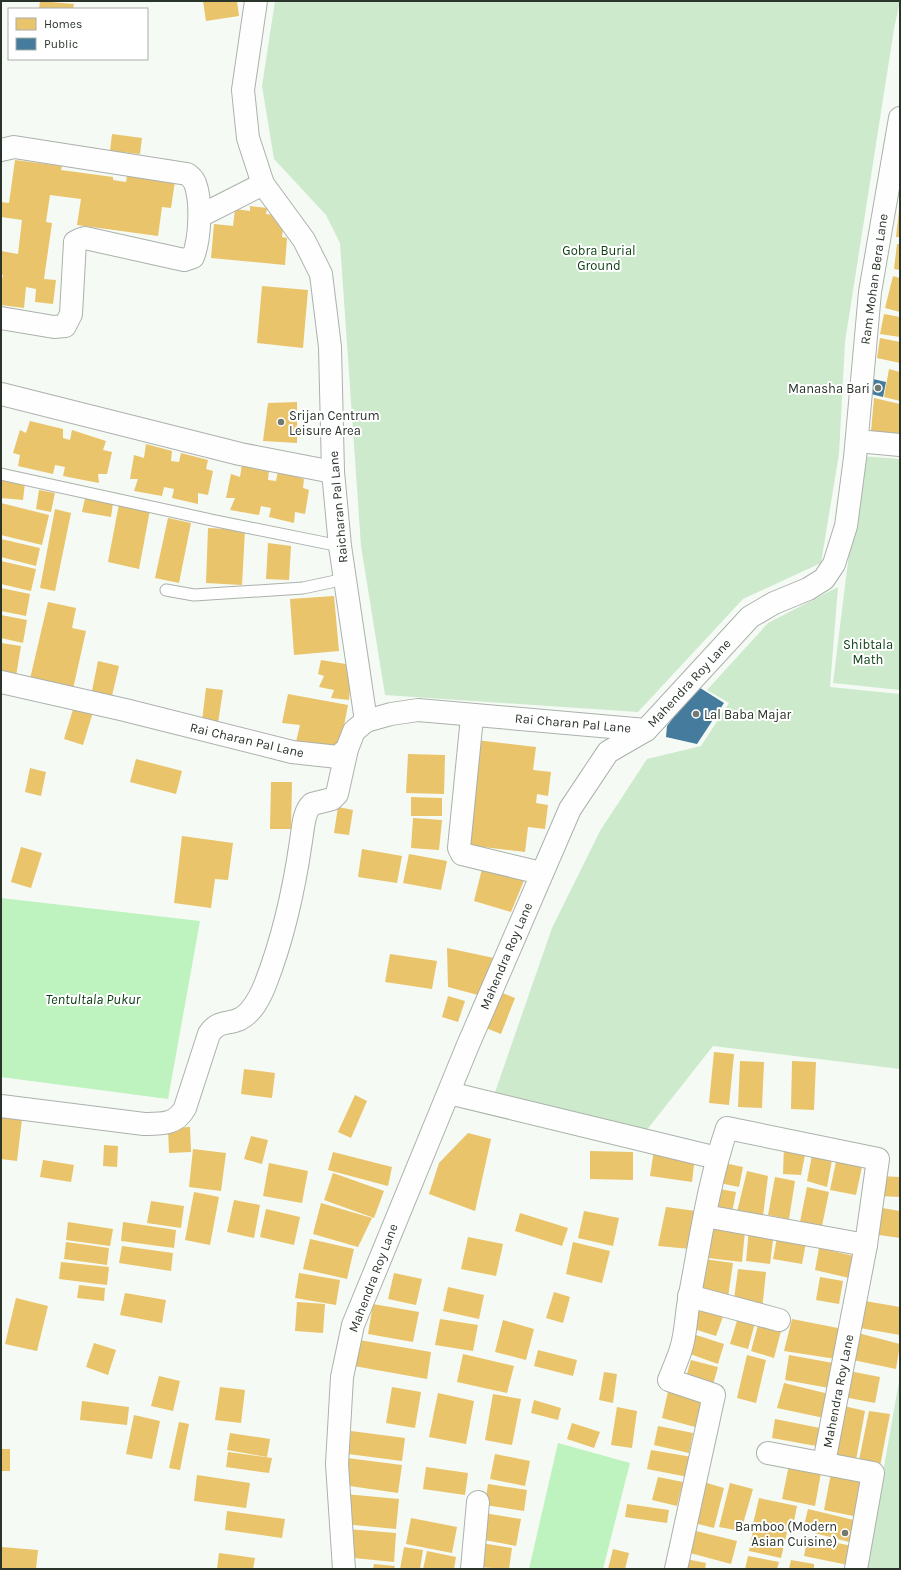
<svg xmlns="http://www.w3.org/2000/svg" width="901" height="1570" font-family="Karla,sans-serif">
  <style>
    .green { fill: #cdeacd }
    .water { fill: #bef2be }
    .homes { fill: #e9c46a }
    .public { fill: #457b9d }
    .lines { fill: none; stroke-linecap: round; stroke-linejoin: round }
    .lane-casing { stroke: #abb1ab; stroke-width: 13 }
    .street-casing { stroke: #abb1ab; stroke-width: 24 }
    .secondary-casing { stroke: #abb1ab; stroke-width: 24 }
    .lane { stroke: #fefefe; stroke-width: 11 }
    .street { stroke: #fefefe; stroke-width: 22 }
    .secondary { stroke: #fefefe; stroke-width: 22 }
    .poi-dot { fill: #717971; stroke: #fff; stroke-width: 1.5 }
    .labels { text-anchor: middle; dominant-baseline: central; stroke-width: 4; stroke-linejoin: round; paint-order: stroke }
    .park-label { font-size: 13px; fill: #093d10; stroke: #fff }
    .street-label { font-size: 13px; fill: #2a342a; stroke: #fff }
    .poi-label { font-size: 13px; fill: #2a342a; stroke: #fff; text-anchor: end }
    .water-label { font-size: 14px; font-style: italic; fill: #03390b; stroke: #fff }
  </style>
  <rect width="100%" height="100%" fill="#f5faf5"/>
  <g class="green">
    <polygon points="275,1 900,1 894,29 845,342 839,454 821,563 743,599 638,712 385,695 361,546 340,243 326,215 274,159 262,86"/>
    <polygon points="861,456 900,459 900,690 833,683"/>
    <polygon points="838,587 830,687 900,694 900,1069 713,1046 646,1131 493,1098 552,928 600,831 647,759 701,746 729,703 707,690 768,623"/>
    <polygon points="900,1376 900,1569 866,1569"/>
  </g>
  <g class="water">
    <polygon points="1,898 200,921 168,1099 1,1077"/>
    <polygon points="558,1443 630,1463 603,1569 529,1569"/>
  </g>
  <g class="homes">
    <polygon points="40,1 74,4 73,9 39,9"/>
    <polygon points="203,1 237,1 239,16 206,21"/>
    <polygon points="112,134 142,138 140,154 110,151"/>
    <polygon points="15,160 62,166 61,170 113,177 113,180 126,182 127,175 175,181 171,208 162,207 158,236 77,225 81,199 50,195 46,222 52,223 44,279 56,280 53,304 35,302 36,289 26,287 24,308 1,305 1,284 3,275 1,275 1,251 18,254 22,220 1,217 1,202 9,203"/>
    <polygon points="250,206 267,208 266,214 275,215 275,220 284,221 282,237 287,238 285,265 211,258 214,224 233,226 235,209 250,211"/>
    <polygon points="899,210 900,210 900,237 896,237"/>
    <polygon points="897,244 900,244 900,270 894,269"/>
    <polygon points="893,276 900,278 900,312 885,308"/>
    <polygon points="262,286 308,290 303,348 257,343"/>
    <polygon points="884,314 900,317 900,337 880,334"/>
    <polygon points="880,338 900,342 900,363 877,358"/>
    <polygon points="889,369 900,372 900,401 884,397"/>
    <polygon points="874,398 900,404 900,434 871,431"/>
    <polygon points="297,402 297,443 263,441 268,403"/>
    <polygon points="30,421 63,429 63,438 70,440 72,430 106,441 103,450 112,452 107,474 98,474 99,483 63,476 65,467 55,465 53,474 18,466 20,455 13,453 20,430 26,433"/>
    <polygon points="146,444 172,451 171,461 179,462 181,453 208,460 206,469 213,471 208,495 198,493 198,504 172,498 174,489 164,487 162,496 134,491 138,479 130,479 134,455 144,458"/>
    <polygon points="242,464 269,470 268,480 276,481 278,471 304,479 303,488 309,490 305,514 295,512 294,523 269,517 271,508 261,506 259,515 230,510 235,498 226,498 231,474 240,477"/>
    <polygon points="1,478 25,482 23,500 1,498"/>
    <polygon points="39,490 55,493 51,512 36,509"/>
    <polygon points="85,498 113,503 111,517 82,512"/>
    <polygon points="1,503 49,515 42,545 1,535"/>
    <polygon points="119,504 150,510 139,569 108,562"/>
    <polygon points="55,509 71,513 55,591 40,588"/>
    <polygon points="168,518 191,523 179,583 155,578"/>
    <polygon points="208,528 245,530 242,585 206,583"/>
    <polygon points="1,539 40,548 36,566 1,557"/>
    <polygon points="268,543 291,546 289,580 266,579"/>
    <polygon points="1,561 36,569 31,591 1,584"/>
    <polygon points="1,588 30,594 26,616 1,611"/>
    <polygon points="334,596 339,651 294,655 290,599"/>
    <polygon points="48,602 76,608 72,628 86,631 73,689 30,679"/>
    <polygon points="1,615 27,620 23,643 1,638"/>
    <polygon points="1,643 21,646 16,676 1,674"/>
    <polygon points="321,660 352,665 349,700 331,698 334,690 319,687 324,676 318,674"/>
    <polygon points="98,661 119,666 111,700 91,696"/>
    <polygon points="206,688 223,690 218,723 202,721"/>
    <polygon points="288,694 348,705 340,746 296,742 300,725 282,723"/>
    <polygon points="74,706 93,712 83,745 64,739"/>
    <polygon points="476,740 536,747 533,770 551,772 548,796 537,794 536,803 548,805 545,829 528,827 525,852 465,845"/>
    <polygon points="408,754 445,755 444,794 406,793"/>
    <polygon points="136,759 182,771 176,794 130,782"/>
    <polygon points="30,768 46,772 41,796 25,792"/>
    <polygon points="271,782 292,782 291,829 270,829"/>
    <polygon points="411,797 442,798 442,816 411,816"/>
    <polygon points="338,807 353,810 349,835 334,833"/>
    <polygon points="413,818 442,820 439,850 411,848"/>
    <polygon points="182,836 233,843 228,880 215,879 211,908 174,903"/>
    <polygon points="21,847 42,853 31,888 11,882"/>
    <polygon points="362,849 402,856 397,883 358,877"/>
    <polygon points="409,854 447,861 441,890 403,883"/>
    <polygon points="483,865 525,878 511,912 474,901"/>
    <polygon points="447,948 494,958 478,995 448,987"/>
    <polygon points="390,954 437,961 432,989 385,982"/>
    <polygon points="495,990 515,998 501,1034 481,1026"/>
    <polygon points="448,996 465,1001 458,1022 442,1017"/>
    <polygon points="714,1052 734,1054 729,1105 709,1103"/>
    <polygon points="740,1061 764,1062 762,1108 738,1107"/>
    <polygon points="792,1061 816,1062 814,1110 791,1109"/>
    <polygon points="244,1069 275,1073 272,1098 241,1094"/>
    <polygon points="355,1095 367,1101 351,1138 338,1132"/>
    <polygon points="1,1117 22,1119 17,1161 1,1159"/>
    <polygon points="190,1127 191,1152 169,1153 168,1128"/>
    <polygon points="468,1133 491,1139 475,1211 429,1194 439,1163"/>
    <polygon points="251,1136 268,1140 262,1164 244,1159"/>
    <polygon points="104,1145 118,1146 117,1167 103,1166"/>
    <polygon points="784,1146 806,1150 801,1175 783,1174"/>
    <polygon points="193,1149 226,1153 221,1191 189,1187"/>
    <polygon points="654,1150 695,1156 692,1182 650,1176"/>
    <polygon points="813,1150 833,1155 827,1187 807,1181"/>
    <polygon points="590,1151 633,1152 633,1180 590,1179"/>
    <polygon points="333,1152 392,1167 388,1186 328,1170"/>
    <polygon points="837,1157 863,1162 856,1195 830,1190"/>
    <polygon points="43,1160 74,1165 71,1182 40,1177"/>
    <polygon points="719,1162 743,1167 739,1187 715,1182"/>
    <polygon points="269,1163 308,1171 302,1203 263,1196"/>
    <polygon points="747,1171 768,1176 763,1216 737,1212"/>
    <polygon points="333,1173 384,1191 374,1218 324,1200"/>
    <polygon points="880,1176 900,1177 900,1197 879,1196"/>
    <polygon points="775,1177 795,1181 789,1219 768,1215"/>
    <polygon points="807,1187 829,1192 822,1226 800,1222"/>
    <polygon points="714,1188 736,1192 732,1213 710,1210"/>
    <polygon points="194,1192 219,1197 210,1245 185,1240"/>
    <polygon points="234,1200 260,1205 254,1238 227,1232"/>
    <polygon points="151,1201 184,1206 181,1228 147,1223"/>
    <polygon points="321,1203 372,1218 358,1247 313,1234"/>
    <polygon points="666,1207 696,1211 691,1249 658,1246"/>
    <polygon points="876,1207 900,1211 900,1238 872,1234"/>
    <polygon points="266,1209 300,1217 294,1245 260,1237"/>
    <polygon points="584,1211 619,1218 613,1246 578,1238"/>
    <polygon points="520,1213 568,1228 562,1246 515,1231"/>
    <polygon points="68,1222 113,1229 110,1246 66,1240"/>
    <polygon points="123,1222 176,1230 174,1248 121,1241"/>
    <polygon points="711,1227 745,1231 742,1262 708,1258"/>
    <polygon points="749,1229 774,1232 770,1264 746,1261"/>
    <polygon points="778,1232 807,1237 802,1264 773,1259"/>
    <polygon points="468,1237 503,1244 496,1276 461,1269"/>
    <polygon points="310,1239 354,1249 347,1279 303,1269"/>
    <polygon points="66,1242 109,1248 107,1265 64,1259"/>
    <polygon points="573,1242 610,1251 602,1283 566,1274"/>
    <polygon points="122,1246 173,1253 171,1271 119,1263"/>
    <polygon points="819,1248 854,1256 849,1278 815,1270"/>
    <polygon points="704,1259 733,1263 728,1297 700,1293"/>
    <polygon points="61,1262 109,1267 107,1285 59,1279"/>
    <polygon points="738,1269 766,1272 762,1310 733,1307"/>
    <polygon points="299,1273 340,1280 336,1305 295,1298"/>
    <polygon points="394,1273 422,1279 416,1305 388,1299"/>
    <polygon points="820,1277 843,1281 839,1304 816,1300"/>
    <polygon points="79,1285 105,1288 104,1301 77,1298"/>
    <polygon points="448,1287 484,1295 479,1319 443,1311"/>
    <polygon points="554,1292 570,1297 563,1323 546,1318"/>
    <polygon points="125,1293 166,1300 162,1323 120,1315"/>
    <polygon points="16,1298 48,1306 37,1351 5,1344"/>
    <polygon points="865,1301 900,1307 900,1335 860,1328"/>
    <polygon points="297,1302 325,1304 323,1333 295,1331"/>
    <polygon points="696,1302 725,1311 716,1336 688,1327"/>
    <polygon points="373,1304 419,1312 413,1342 368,1334"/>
    <polygon points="739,1314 756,1319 748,1349 730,1344"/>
    <polygon points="440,1319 478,1325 473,1351 435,1345"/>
    <polygon points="792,1319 843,1329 836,1359 784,1351"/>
    <polygon points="503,1320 534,1329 526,1360 495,1352"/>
    <polygon points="758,1325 781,1331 774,1358 751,1351"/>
    <polygon points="858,1333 900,1344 896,1369 853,1360"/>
    <polygon points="696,1335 724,1344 718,1364 690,1354"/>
    <polygon points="359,1340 431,1352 427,1379 354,1366"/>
    <polygon points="94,1343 116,1350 108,1375 86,1367"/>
    <polygon points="538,1350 577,1360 573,1376 534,1366"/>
    <polygon points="463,1354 514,1366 507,1393 457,1382"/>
    <polygon points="747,1355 766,1360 756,1403 737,1398"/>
    <polygon points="789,1355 833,1363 829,1388 785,1380"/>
    <polygon points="691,1360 718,1367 712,1388 685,1381"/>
    <polygon points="849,1371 880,1377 875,1403 844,1397"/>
    <polygon points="604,1372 617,1374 613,1403 599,1400"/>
    <polygon points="159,1376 180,1381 173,1411 151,1406"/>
    <polygon points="784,1383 829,1394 824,1418 777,1408"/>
    <polygon points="220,1387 245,1390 241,1423 215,1420"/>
    <polygon points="392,1387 421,1392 415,1428 386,1423"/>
    <polygon points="669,1387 703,1396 695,1427 662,1418"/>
    <polygon points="438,1393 474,1401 466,1444 429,1437"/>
    <polygon points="493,1394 521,1399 512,1445 485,1440"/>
    <polygon points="534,1400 561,1408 558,1420 531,1413"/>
    <polygon points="82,1401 129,1407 127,1425 80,1420"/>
    <polygon points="840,1405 865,1411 856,1460 832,1454"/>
    <polygon points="617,1407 637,1411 632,1448 611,1445"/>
    <polygon points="869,1411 890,1414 880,1466 859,1460"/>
    <polygon points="134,1415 160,1421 152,1459 126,1454"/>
    <polygon points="775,1419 825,1429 822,1447 772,1438"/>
    <polygon points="179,1422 189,1424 180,1470 169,1468"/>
    <polygon points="572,1423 600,1432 594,1448 567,1439"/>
    <polygon points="658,1426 693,1433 689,1453 654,1445"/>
    <polygon points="351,1431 405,1438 402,1461 348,1454"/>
    <polygon points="230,1433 270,1439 267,1457 227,1450"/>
    <rect x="1" y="1449" width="9" height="22"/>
    <polygon points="651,1450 692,1457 688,1477 647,1469"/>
    <polygon points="228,1452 272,1458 269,1473 226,1467"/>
    <polygon points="495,1454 530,1461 525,1486 490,1479"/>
    <polygon points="347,1458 402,1465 398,1493 343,1485"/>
    <polygon points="790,1460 822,1467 815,1506 782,1499"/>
    <polygon points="426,1467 468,1473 465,1495 423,1489"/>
    <polygon points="832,1468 866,1474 858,1517 824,1510"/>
    <polygon points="197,1475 250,1483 246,1508 194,1501"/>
    <polygon points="658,1477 683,1482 677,1506 652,1500"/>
    <polygon points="700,1481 724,1488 714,1528 690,1522"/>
    <polygon points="730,1483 753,1489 741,1531 719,1527"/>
    <polygon points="488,1484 527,1490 524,1511 485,1505"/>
    <polygon points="345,1494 399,1499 396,1529 343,1524"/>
    <polygon points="759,1498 797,1506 792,1531 753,1524"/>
    <polygon points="627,1504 669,1510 667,1523 625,1517"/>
    <polygon points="808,1509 858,1521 853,1543 803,1530"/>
    <polygon points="227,1511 285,1519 282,1538 225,1530"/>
    <polygon points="484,1513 521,1519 516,1546 479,1539"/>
    <polygon points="411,1518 457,1527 452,1553 406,1544"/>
    <polygon points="754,1525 787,1532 781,1558 749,1551"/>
    <polygon points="347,1529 396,1533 394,1562 344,1557"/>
    <polygon points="696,1531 737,1541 731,1564 690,1553"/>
    <polygon points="808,1537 852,1546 848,1565 804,1556"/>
    <polygon points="481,1543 512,1548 509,1569 477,1567"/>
    <polygon points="2,1547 38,1550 36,1569 1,1569"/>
    <polygon points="404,1547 423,1550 420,1569 400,1569"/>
    <polygon points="613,1549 629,1553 625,1569 608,1569"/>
    <polygon points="427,1551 456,1557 454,1569 423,1569"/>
    <polygon points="219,1553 255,1558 253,1569 217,1569"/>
    <polygon points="748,1556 779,1562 777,1569 745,1569"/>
    <polygon points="686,1559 706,1563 705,1569 684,1569"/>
    <polygon points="791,1560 814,1564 814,1569 789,1569"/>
    <polygon points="374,1564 395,1566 394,1569 373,1569"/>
  </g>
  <g class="public">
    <polygon points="873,379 886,382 883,397 871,394"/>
    <polygon points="697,686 724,703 697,744 666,737 667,726"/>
  </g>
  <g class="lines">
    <g class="lane-casing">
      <g id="lane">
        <polyline points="1,474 216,521 340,546"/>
        <polyline points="166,590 194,595 303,588 345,579"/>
      </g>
    </g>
    <g class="street-casing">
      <g id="street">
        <polyline points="256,1 243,90 248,138 263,184 304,240 321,274 330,347 333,472 340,546 366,721"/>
        <path d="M1,150l13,-3 173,27c3,2 6,5 8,9 7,19 5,56 -2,74l-9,3 -99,-22 -6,2 -4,2 -4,72 -6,12 -11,1 -53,-9"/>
        <polyline points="200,216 263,184"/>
        <polyline points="1,394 240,454 333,472"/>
        <polyline points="1,682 125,710 292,752 338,757 347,749 354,731 366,721 391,714 418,710 646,730"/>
        <polyline points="473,715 471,727 459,848 462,854 541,873"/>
        <polyline points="449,1093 717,1158"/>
        <path d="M1,1106l143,18c17,0 32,1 41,-16l24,-74c9,-14 18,-9 31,-15 13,-7 20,-22 25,-34 18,-46 29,-95 36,-144 2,-11 2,-29 11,-37l20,-5 5,-5 10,-45"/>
        <polyline points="689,1296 779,1320"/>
        <polyline points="768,1453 873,1473 856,1569"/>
        <polyline points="824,1463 866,1245"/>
        <polyline points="472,1569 478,1502"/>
        <path d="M676,1569l38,-174 -45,-15c4,-10 9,-21 12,-31 5,-16 5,-33 8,-49 11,-57 19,-116 38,-172l151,31 -12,86 -161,-29"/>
      </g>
    </g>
    <g class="secondary-casing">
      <g id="secondary">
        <polyline points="857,441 900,445"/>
        <polyline points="344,1569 337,1464 342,1377 353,1325 468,1045 570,809 608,752 646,730 750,617 774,603 808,589 824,579 834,564 846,526 855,458 870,292 900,118"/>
      </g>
    </g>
    <use href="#lane" class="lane"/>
    <use href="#street" class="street"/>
    <use href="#secondary" class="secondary"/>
  </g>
  <g class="poi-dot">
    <circle cx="878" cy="388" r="4"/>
    <circle cx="281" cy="422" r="4"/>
    <circle cx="696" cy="714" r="4"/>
    <circle cx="845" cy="1533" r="4"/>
  </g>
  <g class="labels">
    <g class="park-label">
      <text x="599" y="250">Gobra Burial<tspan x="599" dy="15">Ground</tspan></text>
      <text x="868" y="644">Shibtala<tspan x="868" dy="15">Math</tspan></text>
    </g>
    <g class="street-label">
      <text transform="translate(874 279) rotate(-82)">Ram Mohan Bera Lane</text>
      <text transform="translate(338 507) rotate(-95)">Raicharan Pal Lane</text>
      <text transform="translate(689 683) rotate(-47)">Mahendra Roy Lane</text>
      <text transform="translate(573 723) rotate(5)">Rai Charan Pal Lane</text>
      <text transform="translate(247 740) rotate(13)">Rai Charan Pal Lane</text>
      <text transform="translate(506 956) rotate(-67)">Mahendra Roy Lane</text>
      <text transform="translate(373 1278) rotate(-69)">Mahendra Roy Lane</text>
      <text transform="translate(838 1391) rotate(-79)">Mahendra Roy Lane</text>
    </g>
    <g class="poi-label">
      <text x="870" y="388">Manasha Bari</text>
      <text x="289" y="415" text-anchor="start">Srijan Centrum<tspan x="289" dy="15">Leisure Area</tspan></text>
      <text x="704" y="714" text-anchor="start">Lal Baba Majar</text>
      <text x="837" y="1526">Bamboo (Modern<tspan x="837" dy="15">Asian Cuisine)</tspan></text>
    </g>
    <g class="water-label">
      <text x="93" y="999">Tentultala Pukur</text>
    </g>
  </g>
  <rect width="901" height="1570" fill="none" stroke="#2a342a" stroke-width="4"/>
  <rect x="8" y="8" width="140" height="52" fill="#ffffff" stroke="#aaaeaa"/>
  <rect x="16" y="18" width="20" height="12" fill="#e9c46a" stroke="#aaaeaa"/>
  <text x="44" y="28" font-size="12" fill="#2a342a">Homes</text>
  <rect x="16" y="38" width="20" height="12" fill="#457b9d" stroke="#aaaeaa"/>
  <text x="44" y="48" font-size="12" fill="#2a342a">Public</text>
</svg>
